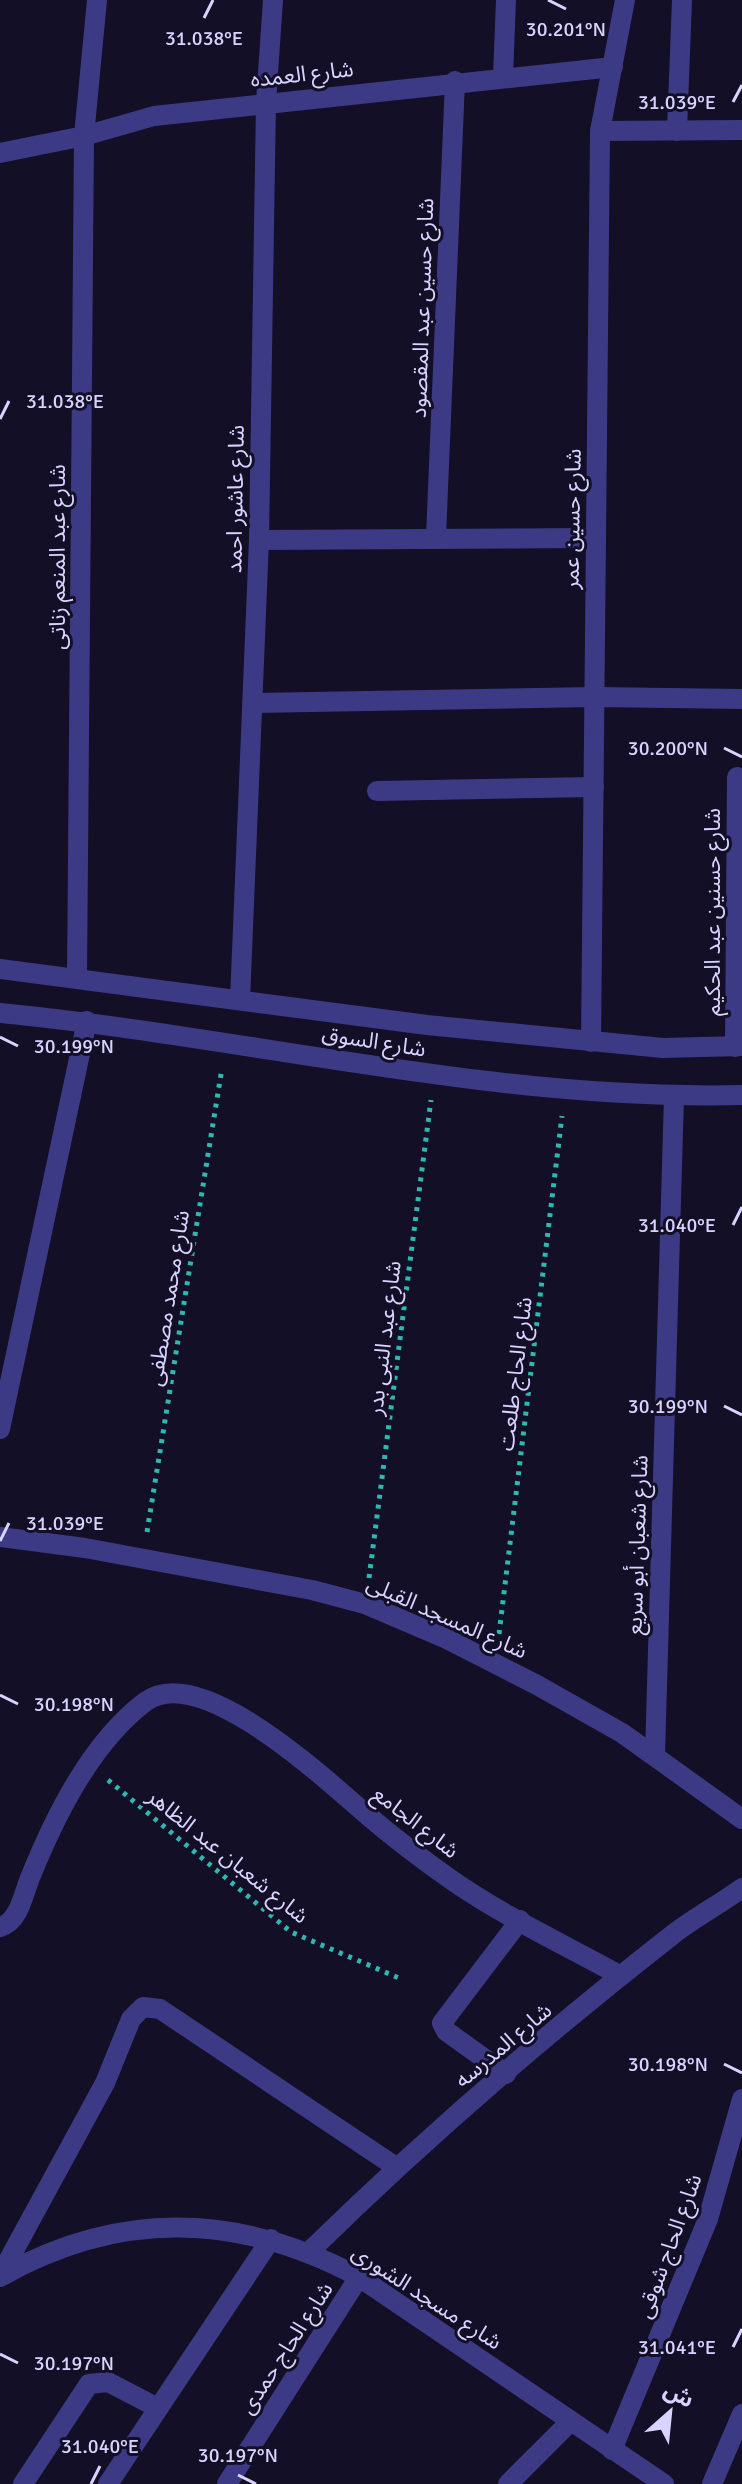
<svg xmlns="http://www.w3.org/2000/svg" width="742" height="2484" font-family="Signika,'Noto Sans Arabic',sans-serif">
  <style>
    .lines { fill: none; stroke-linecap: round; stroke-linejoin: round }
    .path { stroke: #2fb8b0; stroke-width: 5; stroke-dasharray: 4 6; stroke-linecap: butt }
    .minor { stroke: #3d3a85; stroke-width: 20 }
    .ticks { fill: none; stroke: #d9d4ff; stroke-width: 3 }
    .labels { text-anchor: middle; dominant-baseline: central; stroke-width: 6; stroke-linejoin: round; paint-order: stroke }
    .street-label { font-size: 22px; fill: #d9d4ff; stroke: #130f26 }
    .ticks-label { font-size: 20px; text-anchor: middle; fill: #d9d4ff; stroke: #130f26; stroke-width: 6; stroke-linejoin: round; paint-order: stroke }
  </style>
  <rect width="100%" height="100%" fill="#130f26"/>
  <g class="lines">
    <g class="path">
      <polyline points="147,1532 222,1068"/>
      <polyline points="369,1578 431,1100"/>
      <polyline points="499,1634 562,1116"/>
      <polyline points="108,1780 291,1932 399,1978"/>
    </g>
    <g class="minor">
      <polyline points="503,76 506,0"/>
      <polyline points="600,131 742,130"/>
      <polyline points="677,131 682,0"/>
      <polyline points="0,153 84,136 154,116 613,67"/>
      <polyline points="436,537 455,81"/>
      <polyline points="259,540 596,538"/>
      <polyline points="254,703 595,697 742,699"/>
      <polyline points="377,791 594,787"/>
      <polyline points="0,969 427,1025 663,1048 742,1046"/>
      <polyline points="77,978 84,136 97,0"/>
      <polyline points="240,1000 259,540 266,102 273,0"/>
      <path d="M0,1013c247,24 492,88 742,82"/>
      <polyline points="591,1042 600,131 625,0"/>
      <polyline points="735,1047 737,777"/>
      <polyline points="0,1429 87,1021"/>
      <polyline points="0,1537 85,1548 312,1590 365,1604 447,1639 537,1685 622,1733 742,1819"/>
      <polyline points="655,1755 674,1096"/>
      <path d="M0,1927c19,-5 23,-32 30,-49 25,-62 61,-135 115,-176 55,-42 182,79 221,112 28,24 57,46 87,67 52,36 112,64 168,95"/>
      <polyline points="506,2074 446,2031 442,2023 520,1920"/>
      <path d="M308,2253c116,-114 240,-221 368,-321 21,-16 44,-28 66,-44"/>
      <polyline points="0,2276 105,2083 131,2019 143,2007 160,2009 396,2167"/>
      <path d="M0,2277c120,-68 239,-64 359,0l305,207"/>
      <polyline points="612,2450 708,2219 742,2099"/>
      <polyline points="23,2484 89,2384 108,2382 158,2408"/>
      <polyline points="108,2484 271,2239"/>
      <polyline points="227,2484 359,2277"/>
      <polyline points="508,2484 570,2422"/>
      <polyline points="712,2484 742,2414"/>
    </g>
  </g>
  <path class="ticks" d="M548,0l18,9M204,18l9,-18M733,102l9,-17M0,419l9,-18M724,748l18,9M0,1037l18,9M733,1225l9,-18M724,1406l18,9M0,1541l9,-18M0,1695l18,9M724,2064l18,9M733,2347l9,-18M0,2354l18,9M238,2475l18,9M91,2484l9,-18"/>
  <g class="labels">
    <g class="street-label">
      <text transform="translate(302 74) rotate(-6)">شارع العمده</text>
      <text transform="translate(422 308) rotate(-88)">شارع حسين عبد المقصود</text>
      <text transform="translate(235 499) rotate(-89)">شارع عاشور احمد</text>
      <text transform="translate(572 519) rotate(-89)">شارع حسين عمر</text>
      <text transform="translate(57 557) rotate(-90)">شارع عبد المنعم زناتى</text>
      <text transform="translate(712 912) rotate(-90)">شارع حسنين عبد الحكيم</text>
      <text transform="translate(374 1041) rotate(9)">شارع السوق</text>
      <text transform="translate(168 1298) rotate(-81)">شارع محمد مصطفى</text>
      <text transform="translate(384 1338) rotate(-83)">شارع عبد النبى بدر</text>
      <text transform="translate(515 1374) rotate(-83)">شارع الحاج طلعت</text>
      <text transform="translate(637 1545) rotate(-88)">شارع شعبان أبو سريع</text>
      <text transform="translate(447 1617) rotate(24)">شارع المسجد القبلى</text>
      <text transform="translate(416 1822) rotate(38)">شارع الجامع</text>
      <text transform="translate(228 1856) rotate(39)">شارع شعبان عبد الظاهر</text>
      <text transform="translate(503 2045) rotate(-40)">شارع المدرسه</text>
      <text transform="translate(669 2246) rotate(-70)">شارع الحاج شوقى</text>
      <text transform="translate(427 2297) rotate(33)">شارع مسجد الشورى</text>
      <text transform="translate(286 2348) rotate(-57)">شارع الحاج حمدى</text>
    </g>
  </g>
  <g class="ticks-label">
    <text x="566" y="36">30.201°N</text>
    <text x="204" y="45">31.038°E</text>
    <text x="677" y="109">31.039°E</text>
    <text x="65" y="408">31.038°E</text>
    <text x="668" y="755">30.200°N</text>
    <text x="74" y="1053">30.199°N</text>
    <text x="677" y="1232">31.040°E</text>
    <text x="668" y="1413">30.199°N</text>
    <text x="65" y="1530">31.039°E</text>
    <text x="74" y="1711">30.198°N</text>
    <text x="668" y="2071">30.198°N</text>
    <text x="677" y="2354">31.041°E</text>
    <text x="74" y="2370">30.197°N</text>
    <text x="100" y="2453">31.040°E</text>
    <text x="238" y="2462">30.197°N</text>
  </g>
  <g transform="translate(670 2412) rotate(27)" stroke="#130f26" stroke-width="6" paint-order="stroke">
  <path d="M0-6L14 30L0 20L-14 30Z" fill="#d9d4ff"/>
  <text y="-12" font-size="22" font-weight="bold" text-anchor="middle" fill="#d9d4ff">ش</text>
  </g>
</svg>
